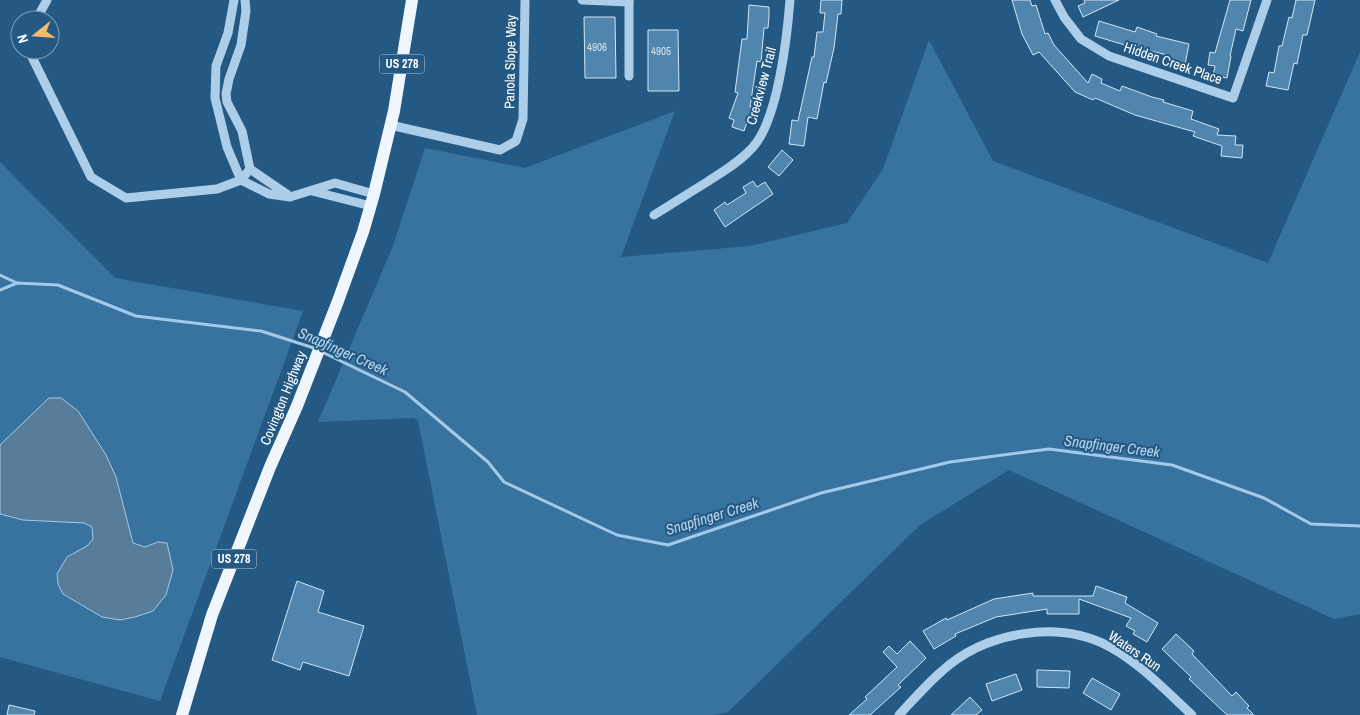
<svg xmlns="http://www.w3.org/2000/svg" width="1360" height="715" font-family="'Archivo Narrow',sans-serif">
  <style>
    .green { fill: #3873a0 }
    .water { fill: #587d9a; stroke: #a1cae8 }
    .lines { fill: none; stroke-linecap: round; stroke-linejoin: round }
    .stream { stroke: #a1cae8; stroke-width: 3 }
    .building { fill: #5085ad; stroke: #d0e6f6 }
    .minor { stroke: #adcee8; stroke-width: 9 }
    .major { stroke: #eff6fe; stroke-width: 12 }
    .labels { text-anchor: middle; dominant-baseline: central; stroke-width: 4; stroke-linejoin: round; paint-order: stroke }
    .number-label { font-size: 11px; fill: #d3e0ea }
    .shield { fill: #245983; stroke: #bdcdda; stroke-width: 1 }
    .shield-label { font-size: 12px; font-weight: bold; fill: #fff }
    .street-label { font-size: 14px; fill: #fff; stroke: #245983 }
    .water-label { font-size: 15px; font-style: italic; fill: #b8d8ef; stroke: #245983 }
  </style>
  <rect width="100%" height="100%" fill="#245983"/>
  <g class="green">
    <polygon points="929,40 993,161 1268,263 1360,52 1360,614 1334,619 1009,470 920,525 728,712 714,715 477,715 418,421 414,418 318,422 393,246 425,148 525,168 675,111 621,257 750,246 847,223 883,169"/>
    <polygon points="0,162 115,278 303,311 160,701 0,657"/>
  </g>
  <polygon class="water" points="49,398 61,398 78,411 106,455 116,477 133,543 145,547 158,542 167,543 173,570 166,595 153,611 135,617 120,620 102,617 63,594 58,584 57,574 67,557 87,546 93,539 92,527 84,523 23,520 0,514 0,445"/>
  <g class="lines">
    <g class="stream">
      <polyline points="0,275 17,283"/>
      <polyline points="0,290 17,283 58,285 136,316 261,331 317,349"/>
      <polyline points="322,352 405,392 488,462 504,482 617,535 668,545 821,493 950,462 1049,449 1172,465 1264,498 1311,524 1360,526"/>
    </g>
  </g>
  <g class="building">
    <polygon points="821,0 842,0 841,14 838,14 834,48 826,83 824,82 817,119 808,117 804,146 789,144 792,120 798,121 812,57 814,57 817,32 823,32 825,13 820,13"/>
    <polygon points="1012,0 1030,0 1032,6 1036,5 1045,34 1048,33 1054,45 1088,83 1092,74 1102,79 1101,83 1120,91 1122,86 1152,97 1164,100 1163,102 1193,111 1191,119 1219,129 1217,135 1236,136 1235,145 1243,145 1242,158 1221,156 1222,146 1193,136 1195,132 1135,115 1095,98 1093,100 1075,92 1039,52 1033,55 1022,34"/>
    <polygon points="1084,0 1119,0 1083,17 1078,6 1085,3"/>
    <polygon points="1230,0 1251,0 1243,31 1236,29 1230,56 1231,56 1227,78 1213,76 1215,66 1208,65 1210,52 1215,53"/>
    <polygon points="1296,0 1315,0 1307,35 1303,35 1297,64 1294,63 1288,90 1266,86 1269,72 1274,73 1279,46 1282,46 1289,17 1292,18"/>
    <polygon points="749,5 769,7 769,16 768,28 764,28 761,62 757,61 750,107 752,107 744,131 732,127 734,120 729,118 738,93 735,92 742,39 747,39"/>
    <polygon points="584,17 615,17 616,78 585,78"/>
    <polygon points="1099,21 1135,32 1137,27 1157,34 1156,36 1189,44 1185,65 1170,61 1171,56 1151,51 1150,55 1138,51 1138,49 1095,36"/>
    <polygon points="648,30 678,30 679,91 648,91"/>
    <polygon points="782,150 793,160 779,176 768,167"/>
    <polygon points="753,181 757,187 765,182 773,194 725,227 714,210 725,202 727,205 746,193 743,187"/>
    <polygon points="297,581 324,591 318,612 364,626 349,676 303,662 300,670 272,660"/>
    <polygon points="1096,586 1127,597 1125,603 1158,623 1147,642 1133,634 1135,631 1126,626 1131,618 1079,599 1079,614 1047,614 1047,609 996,617 955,634 956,636 934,649 923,631 946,618 947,620 994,599 1033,593 1033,596 1093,596"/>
    <polygon points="1176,634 1194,651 1192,654 1232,696 1236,692 1249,706 1247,708 1254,715 1227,715 1189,679 1191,677 1162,649"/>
    <polygon points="910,641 926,658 898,685 901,687 870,715 849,715 867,699 865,697 897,667 883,652 889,646 897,654"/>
    <polygon points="1037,670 1070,671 1069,688 1037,687"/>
    <polygon points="1016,674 1022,690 992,701 986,684"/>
    <polygon points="1092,678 1120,694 1111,710 1083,693"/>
    <polygon points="970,697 982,710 976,715 951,715"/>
    <polygon points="9,705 35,711 34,715 7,715"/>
  </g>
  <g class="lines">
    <g class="minor">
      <polyline points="234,0 228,33 216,66 215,98 227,147 241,180 269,194 290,197 335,183 374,194"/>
      <polyline points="245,0 246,11 241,45 229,79 226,94 227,102 242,131 250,169 288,195"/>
      <polyline points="582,0 629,2"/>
      <polyline points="629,0 629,76"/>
      <polyline points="1055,0 1064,17 1081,39 1109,56 1233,98 1267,0"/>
      <polyline points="36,20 47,0"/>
      <polyline points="32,50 32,57 91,177 126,198 217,189 241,180 250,169"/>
      <polyline points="390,125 500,150 516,141 523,119 525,0"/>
      <polyline points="312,191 371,206"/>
      <path d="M654,215c18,-11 35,-22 53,-33 15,-10 33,-20 46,-35 25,-28 34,-109 37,-147"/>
      <path d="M899,715c14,-15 28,-31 43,-44 43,-39 116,-52 168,-24 31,17 56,44 82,68"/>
    </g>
    <polyline class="major" points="182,715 212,615 270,467 297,406 338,301 363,232 374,194 394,111 412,0"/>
  </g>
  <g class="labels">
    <g class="number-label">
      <text x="597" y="47">4906</text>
      <text x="661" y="51">4905</text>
    </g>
    <g class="shield">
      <rect x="379.5" y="54.5" width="45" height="19" rx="4"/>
      <rect x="211.5" y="549.5" width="45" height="19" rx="4"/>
    </g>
    <g class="shield-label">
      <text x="402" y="64">US 278</text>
      <text x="234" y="559">US 278</text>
    </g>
    <g class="street-label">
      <text transform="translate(510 62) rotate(-89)">Panola Slope Way</text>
      <text transform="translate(1173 63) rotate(19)">Hidden Creek Place</text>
      <text transform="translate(761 86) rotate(-75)">Creekview Trail</text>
      <text transform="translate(283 398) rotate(-68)">Covington Highway</text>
      <text transform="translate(1135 651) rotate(34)">Waters Run</text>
    </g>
    <g class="water-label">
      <text transform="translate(343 351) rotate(24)">Snapfinger Creek</text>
      <text transform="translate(1112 446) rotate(7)">Snapfinger Creek</text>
      <text transform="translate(712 516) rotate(-17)">Snapfinger Creek</text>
    </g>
  </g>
  <g transform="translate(35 35) rotate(253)"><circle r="24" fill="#245983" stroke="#7c9bb5"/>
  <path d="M0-4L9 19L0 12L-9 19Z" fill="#f2bd70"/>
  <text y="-8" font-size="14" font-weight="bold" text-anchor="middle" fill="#ffffff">N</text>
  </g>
</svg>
